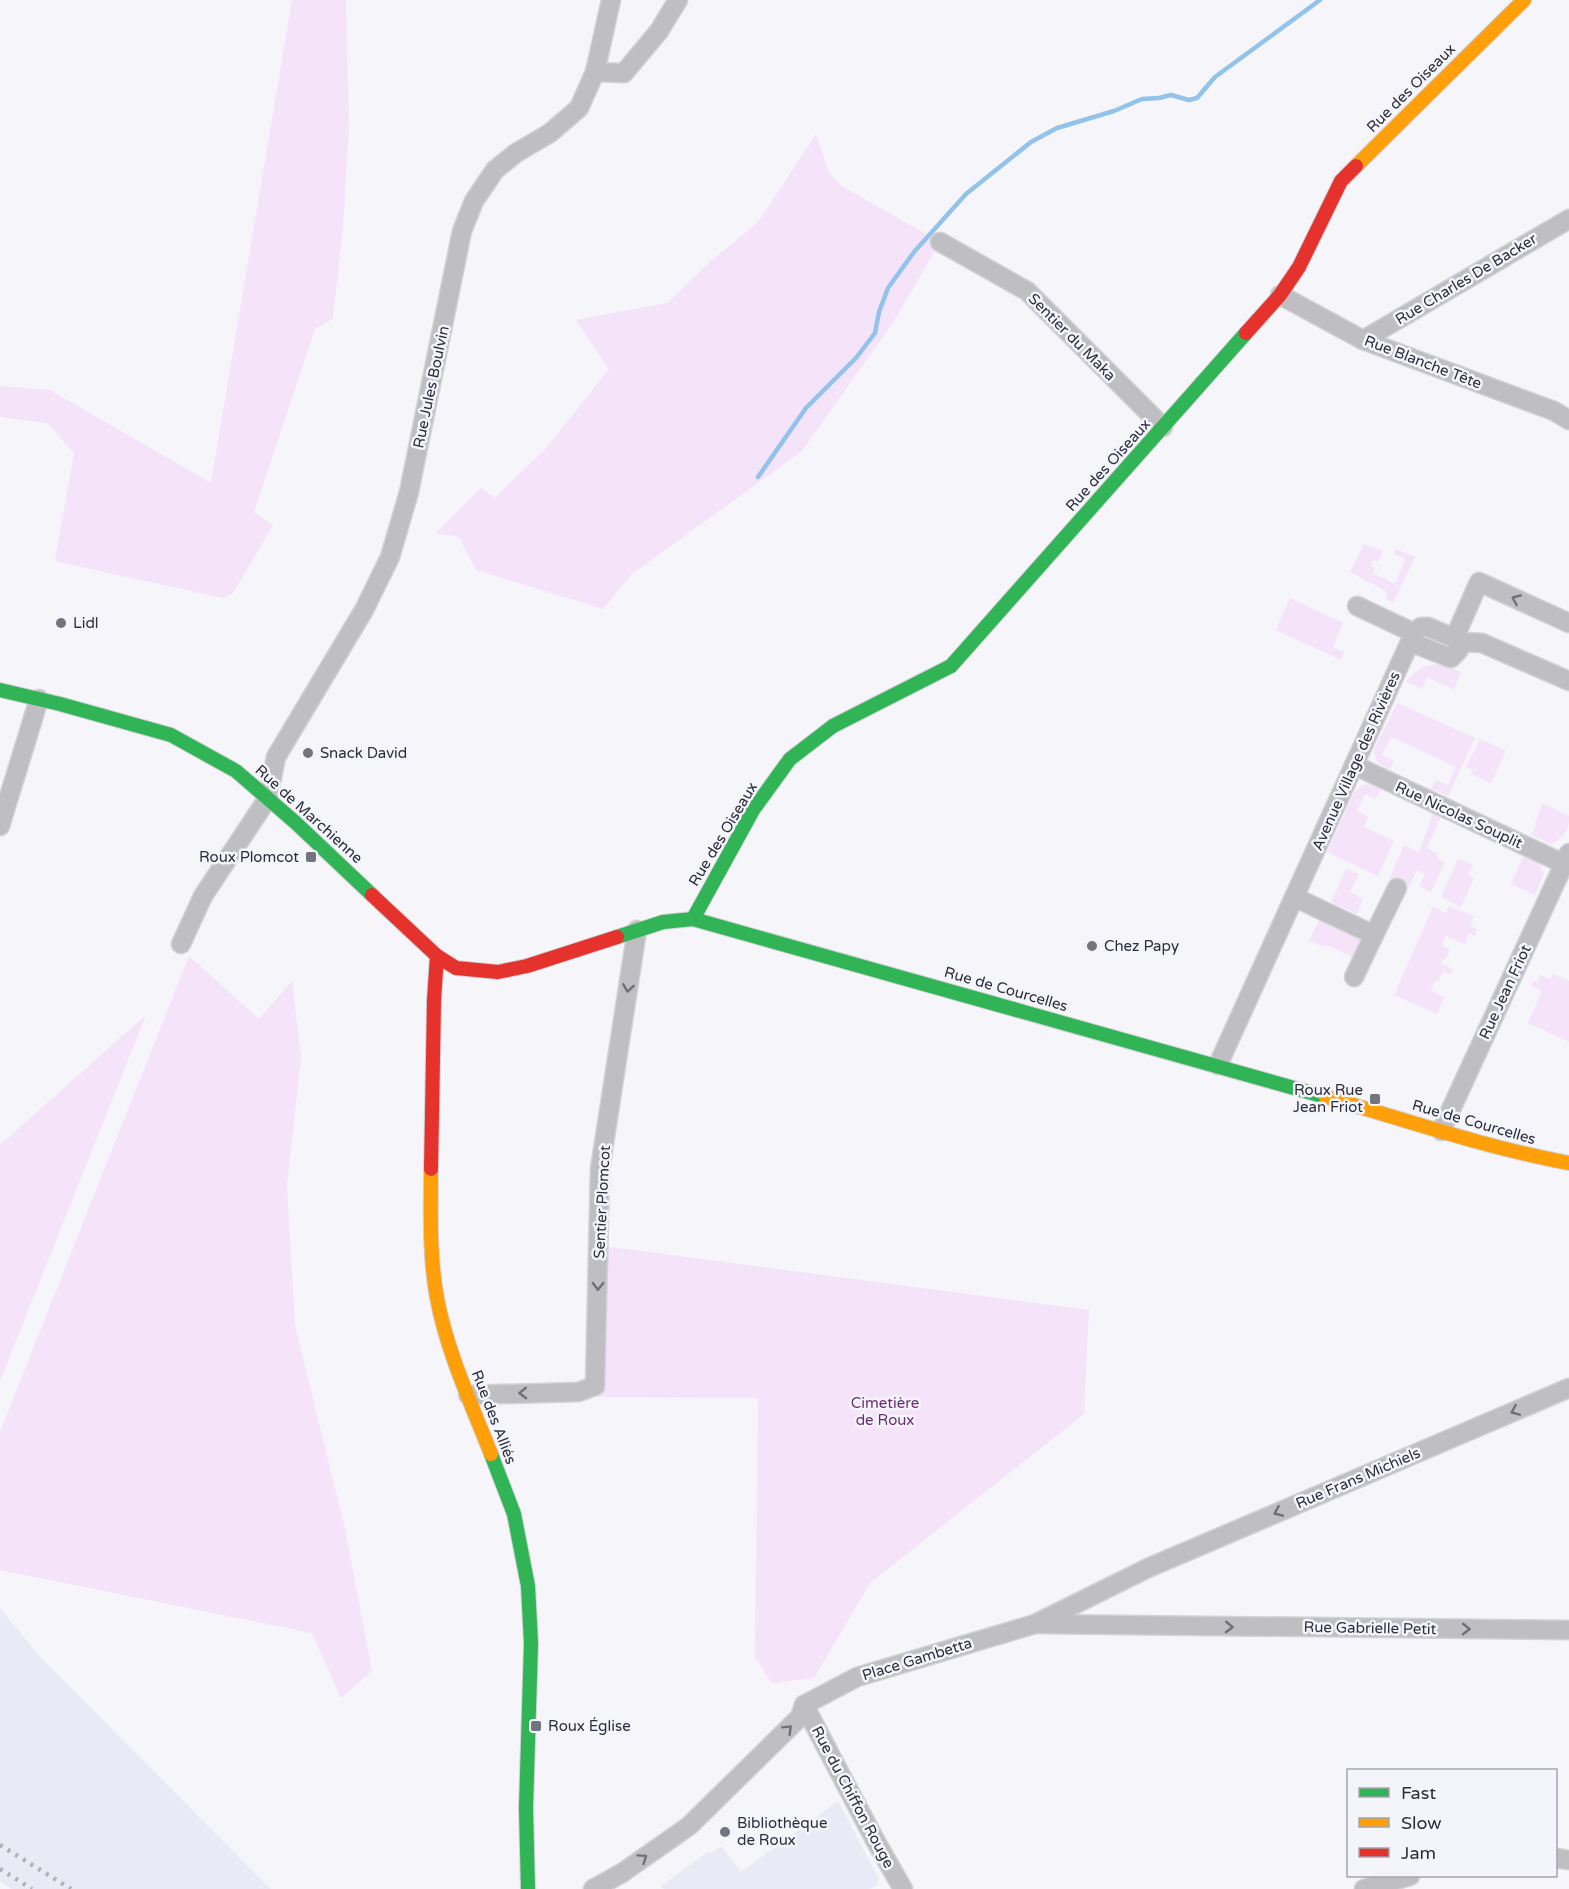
<svg xmlns="http://www.w3.org/2000/svg" width="1569" height="1889" font-family="'Varela Round',sans-serif">
  <style>
    .built { fill: #eaeaf6 }
    .green { fill: #f5e3fa }
    .lines { fill: none; stroke-linecap: round; stroke-linejoin: round }
    .stream { stroke: #92c3eb; stroke-width: 4.5 }
    .street-casing { stroke: #d2d2d7; stroke-width: 21 }
    .fast-casing { stroke: #d2d2d7; stroke-width: 16 }
    .slow-casing { stroke: #d2d2d7; stroke-width: 16 }
    .jam-casing { stroke: #d2d2d7; stroke-width: 16 }
    .street { stroke: #bfbec3; stroke-width: 18 }
    .fast { stroke: #30b455; stroke-width: 14 }
    .slow { stroke: #ff9f0a; stroke-width: 14 }
    .jam { stroke: #e5322d; stroke-width: 14 }
    .rail { stroke: #b2b1b6; stroke-width: 4.5; stroke-dasharray: 3 6; stroke-linecap: butt }
    .oneway { stroke: #6f6f78 }
    .poi-dot { fill: #73747e; stroke: #f4f4fb; stroke-width: 2 }
    .labels { text-anchor: middle; dominant-baseline: central; stroke-width: 5; stroke-linejoin: round; paint-order: stroke }
    .street-label { font-size: 15px; fill: #2d2e3b; stroke: #f4f4fb }
    .poi-label { font-size: 15px; fill: #2d2e3b; stroke: #f4f4fb; text-anchor: start }
    .park-label { font-size: 15px; fill: #6d2c78; stroke: #f4f4fb }
  </style>
  <rect width="100%" height="100%" fill="#f5f5fa"/>
  <g class="built">
    <polygon points="0,1608 41,1658 271,1889 12,1889 0,1882"/>
    <polygon points="838,1801 879,1879 876,1886 870,1889 664,1889 661,1886 709,1851 711,1853 721,1846 741,1872"/>
  </g>
  <g class="green">
    <polygon points="292,0 346,0 349,125 343,228 333,319 315,329 254,512 273,525 233,593 223,598 55,561 74,453 47,423 0,417 0,386 50,390 211,483"/>
    <polygon points="816,134 829,173 840,185 940,242 894,321 802,451 632,574 603,609 476,570 459,537 436,533 481,488 495,498 546,448 609,369 576,320 667,303 711,261 759,221"/>
    <polygon points="1364,544 1383,551 1378,562 1374,560 1371,566 1375,568 1373,573 1395,584 1405,559 1394,554 1396,549 1415,557 1393,603 1386,598 1387,594 1384,590 1350,572"/>
    <polygon points="1290,598 1343,623 1333,647 1344,652 1341,660 1276,630"/>
    <path d="M1439,664l22,8 -7,18 -27,-13 -5,12 -16,-7c9,-12 18,-17 33,-18z"/>
    <polygon points="1397,703 1475,738 1448,796 1431,789 1436,780 1448,785 1456,767 1391,737 1382,755 1394,761 1390,770 1377,762 1374,750"/>
    <polygon points="1480,739 1506,751 1491,783 1471,774 1472,770 1466,767"/>
    <polygon points="1368,784 1381,789 1376,799 1365,794 1357,811 1368,817 1364,827 1394,841 1378,876 1327,852 1354,793 1360,786"/>
    <path d="M1542,803l27,13c0,15 -4,21 -18,28l-20,-9 5,-10 -1,-1z"/>
    <polygon points="1433,813 1441,817 1427,848 1438,854 1437,858 1445,862 1431,892 1419,886 1425,874 1417,870 1409,887 1390,878 1404,845 1419,852"/>
    <polygon points="1524,855 1539,863 1544,873 1535,895 1511,884"/>
    <polygon points="1458,859 1473,865 1468,876 1474,878 1461,907 1441,897"/>
    <polygon points="1346,869 1359,874 1350,892 1363,899 1357,914 1331,902"/>
    <polygon points="1449,906 1474,916 1470,926 1477,929 1475,936 1469,933 1465,944 1446,936 1442,946 1450,950 1445,960 1442,959 1441,964 1453,969 1451,975 1443,971 1438,982 1435,981 1431,991 1444,997 1437,1014 1394,995 1433,907 1446,913"/>
    <polygon points="1319,920 1364,942 1356,959 1327,945 1325,947 1309,941"/>
    <polygon points="189,956 259,1019 292,981 301,1057 287,1185 295,1325 345,1529 372,1671 341,1698 312,1633 0,1570 0,1432"/>
    <polygon points="1553,974 1569,981 1569,1042 1528,1023 1542,991 1531,986 1534,981 1537,983 1540,975 1551,979"/>
    <polygon points="146,1015 0,1381 0,1145"/>
    <polygon points="603,1246 1089,1310 1084,1414 870,1583 814,1678 772,1683 755,1657 758,1398 598,1397"/>
  </g>
  <g class="lines">
    <polyline class="stream" points="758,477 806,408 856,358 875,333 879,312 888,288 914,252 966,194 1031,142 1057,128 1114,111 1142,99 1159,98 1171,95 1189,100 1197,98 1215,77 1320,0"/>
    <g class="street-casing">
      <g id="street">
        <polyline points="595,72 624,73 659,31 678,0"/>
        <polyline points="940,242 1027,291 1163,427"/>
        <polyline points="1280,295 1363,340 1554,411 1569,420"/>
        <polyline points="1363,340 1569,219"/>
        <polyline points="1357,606 1414,633"/>
        <polyline points="1454,639 1479,582 1569,623"/>
        <polyline points="1410,642 1451,658 1458,651 1463,642"/>
        <polyline points="1354,765 1564,864"/>
        <polyline points="0,826 39,699"/>
        <polyline points="1294,897 1374,935 1354,977"/>
        <polyline points="1374,935 1397,888"/>
        <polyline points="181,944 203,896 268,798 276,757 364,610 390,557 409,492 462,231 474,201 495,170 516,153 550,133 579,108 595,72 611,0"/>
        <polyline points="1218,1065 1414,633 1421,627 1428,627 1463,642 1482,643 1569,681"/>
        <polyline points="1441,1131 1569,853"/>
        <polyline points="468,1395 578,1392 595,1386 600,1169 637,930"/>
        <polyline points="1040,1624 1569,1630"/>
        <polyline points="804,1705 857,1677 1035,1624 1148,1568 1569,1388"/>
        <polyline points="804,1705 875,1840 903,1889"/>
        <polyline points="1556,1858 1569,1860"/>
        <polyline points="593,1889 622,1873 689,1826 800,1717 804,1705"/>
        <polyline points="1364,1889 1410,1876"/>
      </g>
    </g>
    <g class="fast-casing">
      <g id="fast">
        <polyline points="0,690 60,704 171,735 236,771 296,823 372,895"/>
        <polyline points="693,919 753,810 790,759 833,726 951,666 1246,333"/>
        <polyline points="617,937 663,922 693,919 1326,1097"/>
        <polyline points="491,1454 514,1514 528,1586 531,1643 526,1808 528,1889"/>
      </g>
    </g>
    <g class="slow-casing">
      <g id="slow">
        <polyline points="1356,166 1524,0"/>
        <path d="M1326,1097c80,23 161,51 243,66"/>
        <path d="M431,1169c0,43 -2,86 6,129 10,54 34,105 54,156"/>
      </g>
    </g>
    <g class="jam-casing">
      <g id="jam">
        <polyline points="1246,333 1280,295 1299,267 1341,181 1356,166"/>
        <polyline points="372,895 437,956 456,968 498,972 527,966 617,937"/>
        <polyline points="431,1169 434,1000 437,956"/>
      </g>
    </g>
    <use href="#street" class="street"/>
    <use href="#fast" class="fast"/>
    <use href="#slow" class="slow"/>
    <use href="#jam" class="jam"/>
    <g class="rail">
      <polyline points="0,1845 71,1889"/>
      <polyline points="0,1869 32,1889"/>
    </g>
  </g>
  <defs><path id="oneway-chevron" d="M-2-3.5L2.5 0L-2 3.5" fill="none" stroke-width="1.6" stroke-linecap="round" stroke-linejoin="round" transform="scale(1.5)"/></defs>
  <g class="oneway">
    <use href="#oneway-chevron" transform="translate(1516 599) rotate(-156)"/>
    <use href="#oneway-chevron" transform="translate(628 988) rotate(99)"/>
    <use href="#oneway-chevron" transform="translate(598 1286) rotate(91)"/>
    <use href="#oneway-chevron" transform="translate(523 1393) rotate(179)"/>
    <use href="#oneway-chevron" transform="translate(1515 1411) rotate(157)"/>
    <use href="#oneway-chevron" transform="translate(1278 1512) rotate(157)"/>
    <use href="#oneway-chevron" transform="translate(1229 1627) rotate(1)"/>
    <use href="#oneway-chevron" transform="translate(1466 1629) rotate(1)"/>
    <use href="#oneway-chevron" transform="translate(788 1729) rotate(-45)"/>
    <use href="#oneway-chevron" transform="translate(643 1858) rotate(-35)"/>
  </g>
  <g class="poi-dot">
    <circle cx="61" cy="623" r="6"/>
    <circle cx="308" cy="753" r="6"/>
    <rect x="305" y="851" width="12" height="12" rx="3"/>
    <circle cx="1092" cy="946" r="6"/>
    <rect x="1369" y="1093" width="12" height="12" rx="3"/>
    <rect x="530" y="1720" width="12" height="12" rx="3"/>
    <circle cx="725" cy="1832" r="6"/>
  </g>
  <g class="labels">
    <g class="street-label">
      <text transform="translate(1411 88) rotate(-45)">Rue des Oiseaux</text>
      <text transform="translate(1466 279) rotate(-31)">Rue Charles De Backer</text>
      <text transform="translate(1072 337) rotate(45)">Sentier du Maka</text>
      <text transform="translate(1423 362) rotate(21)">Rue Blanche Tête</text>
      <text transform="translate(431 387) rotate(-78)">Rue Jules Boulvin</text>
      <text transform="translate(1108 465) rotate(-48)">Rue des Oiseaux</text>
      <text transform="translate(1356 761) rotate(-66)">Avenue Village des Rivières</text>
      <text transform="translate(309 814) rotate(42)">Rue de Marchienne</text>
      <text transform="translate(1459 815) rotate(25)">Rue Nicolas Souplit</text>
      <text transform="translate(723 834) rotate(-59)">Rue des Oiseaux</text>
      <text transform="translate(1006 989) rotate(16)">Rue de Courcelles</text>
      <text transform="translate(1505 992) rotate(-65)">Rue Jean Friot</text>
      <text transform="translate(1474 1122) rotate(16)">Rue de Courcelles</text>
      <text transform="translate(602 1202) rotate(-87)">Sentier Plomcot</text>
      <text transform="translate(494 1417) rotate(69)">Rue des Alliés</text>
      <text transform="translate(1358 1478) rotate(-23)">Rue Frans Michiels</text>
      <text transform="translate(1370 1628) rotate(1)">Rue Gabrielle Petit</text>
      <text transform="translate(917 1659) rotate(-17)">Place Gambetta</text>
      <text transform="translate(853 1797) rotate(62)">Rue du Chiffon Rouge</text>
    </g>
    <g class="poi-label">
      <text x="73" y="623">Lidl</text>
      <text x="320" y="753">Snack David</text>
      <text x="299" y="857" text-anchor="end">Roux Plomcot</text>
      <text x="1104" y="946">Chez Papy</text>
      <text x="1363" y="1090" text-anchor="end">Roux Rue<tspan x="1363" dy="17">Jean Friot</tspan></text>
      <text x="548" y="1726">Roux Église</text>
      <text x="737" y="1823">Bibliothèque<tspan x="737" dy="17">de Roux</tspan></text>
    </g>
    <g class="park-label">
      <text x="885" y="1403">Cimetière<tspan x="885" dy="17">de Roux</tspan></text>
    </g>
  </g>
  <rect x="1347" y="1769" width="210" height="108" fill="#f4f4fb" stroke="#a4a5ae" stroke-width="1.5"/>
  <rect x="1359" y="1788" width="30" height="9" fill="#30b455" stroke="#a4a5ae" stroke-width="1.5"/>
  <text x="1401" y="1799" font-size="18" fill="#2d2e3b">Fast</text>
  <rect x="1359" y="1818" width="30" height="9" fill="#ff9f0a" stroke="#a4a5ae" stroke-width="1.5"/>
  <text x="1401" y="1829" font-size="18" fill="#2d2e3b">Slow</text>
  <rect x="1359" y="1848" width="30" height="9" fill="#e5322d" stroke="#a4a5ae" stroke-width="1.5"/>
  <text x="1401" y="1859" font-size="18" fill="#2d2e3b">Jam</text>
</svg>
